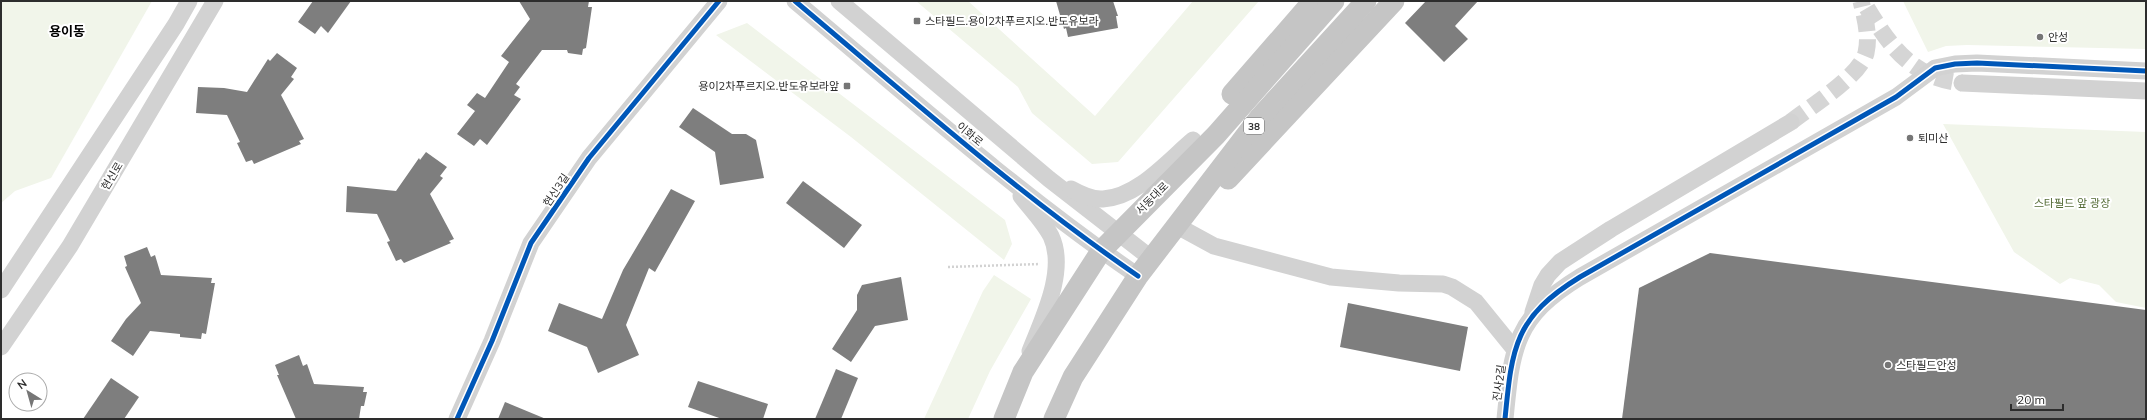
<svg xmlns="http://www.w3.org/2000/svg" width="2147" height="420" font-family="Mulish,'Noto Sans KR',sans-serif">
  <style>
    .green { fill: #f1f5ea }
    .building { fill: #7e7e7e }
    .lines { fill: none; stroke-linecap: round; stroke-linejoin: round }
    .minor-tunnel { stroke: #d5d5d5; stroke-width: 17; stroke-dasharray: 17 8; stroke-linecap: butt }
    .path { stroke: #d2d2d2; stroke-width: 2.5; stroke-dasharray: 2 2; stroke-linecap: butt }
    .minor { stroke: #d2d2d2; stroke-width: 17 }
    .major { stroke: #c5c5c5; stroke-width: 21 }
    .cycleway-casing { stroke: #fff; stroke-width: 8 }
    .cycleway { stroke: #0057b8; stroke-width: 5 }
    .poi-dot { fill: #767676; stroke: #fff; stroke-width: 1.5 }
    .labels { text-anchor: middle; dominant-baseline: central; stroke-width: 4; stroke-linejoin: round; paint-order: stroke }
    .shield { fill: #fff; stroke: #6c6c6c; stroke-width: 1 }
    .shield-label { font-size: 10px; font-weight: bold; fill: #2d2d2d }
    .poi-label { font-size: 11px; fill: #2d2d2d; stroke: #fff; text-anchor: start }
    .street-label { font-size: 11px; fill: #2d2d2d; stroke: #fff }
    .park-label { font-size: 11px; fill: #556c37; stroke: #fff }
    .quarter-label { font-size: 13px; font-weight: bold; fill: #000; stroke: #fff }
  </style>
  <rect width="100%" height="100%" fill="#fff"/>
  <g class="green">
    <polygon points="1,1 152,1 51,178 15,191 1,203"/>
    <polygon points="916,1 968,1 1095,116 1193,1 1259,1 1118,162 1092,164 1032,113 1018,87"/>
    <polygon points="1903,1 2146,1 2146,49 1967,45 1946,46 1928,52"/>
    <polygon points="747,23 1005,220 1012,244 1004,260 851,137 716,35"/>
    <polygon points="1943,124 2146,132 2146,308 2116,302 2099,285 2070,278 2060,284 2014,252"/>
    <polygon points="994,275 1031,299 990,371 968,419 924,419 983,291"/>
  </g>
  <g class="building">
    <polygon points="313,1 351,1 328,33 321,26 315,34 298,22"/>
    <polygon points="519,1 589,1 588,7 592,7 586,48 583,49 582,55 568,53 567,50 542,50 516,84 520,87 514,95 521,99 487,145 480,139 474,146 457,134 475,111 467,105 477,93 485,98 509,62 501,56 530,19"/>
    <polygon points="1056,1 1113,1 1118,16 1116,16 1118,28 1068,37 1066,28 1064,29"/>
    <polygon points="1426,1 1478,1 1455,26 1468,39 1444,62 1405,23"/>
    <polygon points="277,53 297,68 291,77 294,79 281,95 304,139 299,141 301,144 254,164 252,160 246,162 237,143 240,142 227,115 196,113 198,87 224,88 247,92 268,59 270,61"/>
    <polygon points="693,108 732,134 746,134 756,140 764,178 720,185 715,152 679,127"/>
    <polygon points="426,152 447,167 440,176 443,178 430,194 454,239 449,241 451,243 404,263 401,259 396,261 387,242 390,241 377,214 346,212 347,186 396,191 419,158 420,160"/>
    <polygon points="803,181 862,225 844,248 786,203"/>
    <polygon points="671,189 695,201 655,272 649,268 626,325 639,355 598,373 587,347 548,331 559,303 602,319 623,270"/>
    <polygon points="147,247 151,257 155,255 161,275 212,278 211,283 215,283 206,334 202,333 201,339 180,337 180,334 150,331 133,356 111,341 126,319 141,303 125,267 127,266 124,256"/>
    <polygon points="1710,253 2146,310 2146,419 1622,419 1639,288"/>
    <polygon points="901,277 908,320 875,326 851,362 832,349 857,310 857,295 862,285"/>
    <polygon points="1348,303 1468,327 1460,371 1340,347"/>
    <polygon points="299,355 303,366 307,364 314,384 364,387 363,392 367,392 364,406 361,406 359,419 296,419 277,375 279,375 275,365"/>
    <polygon points="836,369 858,378 841,419 815,419"/>
    <polygon points="111,378 139,397 124,419 83,419"/>
    <polygon points="698,381 768,404 763,419 722,419 688,407"/>
    <polygon points="505,402 546,419 498,419"/>
  </g>
  <g class="lines">
    <g class="minor-tunnel">
      <path d="M1867,8c24,40 46,70 95,75"/>
      <path d="M1791,122c20,-16 68,-45 75,-69 4,-17 -1,-35 -5,-52"/>
    </g>
    <polyline class="path" points="948,267 1040,264"/>
    <g class="minor">
      <path d="M795,1c112,94 222,192 343,275"/>
      <polyline points="839,1 1049,179 1152,259"/>
      <polyline points="1962,83 2146,91"/>
      <path d="M1071,189c9,5 21,11 32,10 35,-2 65,-38 90,-59"/>
      <path d="M1021,196c10,13 23,26 30,40 16,34 -8,82 -21,115"/>
      <polyline points="1181,228 1214,246 1331,277 1399,283 1443,284 1452,287 1476,302 1515,350"/>
      <polyline points="1,290 176,24 189,1"/>
      <polyline points="1533,312 1542,285 1548,275 1560,262 1611,229 1791,122"/>
      <polyline points="1,347 70,246 215,1"/>
      <polyline points="457,419 492,341 531,243 589,158 719,1"/>
      <path d="M1505,419c7,-73 10,-102 75,-142l316,-180 39,-29 20,-4 22,-1 169,8"/>
    </g>
    <g class="major">
      <polyline points="1232,94 1313,1"/>
      <polyline points="1228,179 1394,1"/>
      <polyline points="1004,419 1023,372 1101,251 1216,135 1334,1"/>
      <polyline points="1054,419 1073,377 1138,276 1260,117 1366,1"/>
    </g>
    <g class="cycleway-casing">
      <g id="cycleway">
        <path d="M795,1c112,94 222,192 343,275"/>
        <polyline points="457,419 492,341 531,243 589,158 719,1"/>
        <path d="M1505,419c7,-73 10,-102 75,-142l316,-180 39,-29 20,-4 22,-1 169,8"/>
      </g>
    </g>
    <use href="#cycleway" class="cycleway"/>
  </g>
  <g class="poi-dot">
    <rect x="913" y="17" width="8" height="8" rx="2"/>
    <circle cx="2040" cy="37" r="4"/>
    <rect x="843" y="82" width="8" height="8" rx="2"/>
    <circle cx="1910" cy="138" r="4"/>
    <circle cx="1888" cy="365" r="4"/>
  </g>
  <g class="labels">
    <rect class="shield" x="1244" y="118" width="20" height="16" rx="3"/>
    <g class="shield-label">
      <text x="1254" y="126">38</text>
    </g>
    <g class="poi-label">
      <text x="925" y="21">스타필드.용이2차푸르지오.반도유보라</text>
      <text x="2048" y="37">안성</text>
      <text x="839" y="86" text-anchor="end">용이2차푸르지오.반도유보라앞</text>
      <text x="1918" y="138">퇴미산</text>
      <text x="1896" y="365">스타필드안성</text>
    </g>
    <g class="street-label">
      <text transform="translate(970 134) rotate(40)">이화로</text>
      <text transform="translate(112 176) rotate(-59)">현신로</text>
      <text transform="translate(556 190) rotate(-56)">현신3길</text>
      <text transform="translate(1152 198) rotate(-45)">서동대로</text>
      <text transform="translate(1499 383) rotate(-82)">진사2길</text>
    </g>
    <g class="park-label">
      <text x="2072" y="203">스타필드 앞 광장</text>
    </g>
    <g class="quarter-label">
      <text x="67" y="31">용이동</text>
    </g>
  </g>
  <rect width="2147" height="420" fill="none" stroke="#2d2d2d" stroke-width="4"/>
  <g transform="translate(28 392) rotate(323)"><circle r="19" fill="#ffffff" stroke="#ababab"/>
  <path d="M0-3L7 15L0 10L-7 15Z" fill="#767676"/>
  <text y="-6" font-size="11" font-weight="bold" text-anchor="middle" fill="#2d2d2d">N</text>
  </g>
  <path d="M2011 404v6h52v-6" fill="none" stroke="#2d2d2d" stroke-width="2"/>
  <text x="2017" y="404" font-size="12" fill="#2d2d2d" stroke="#ffffff" stroke-width="3" paint-order="stroke">20 m</text>
</svg>
